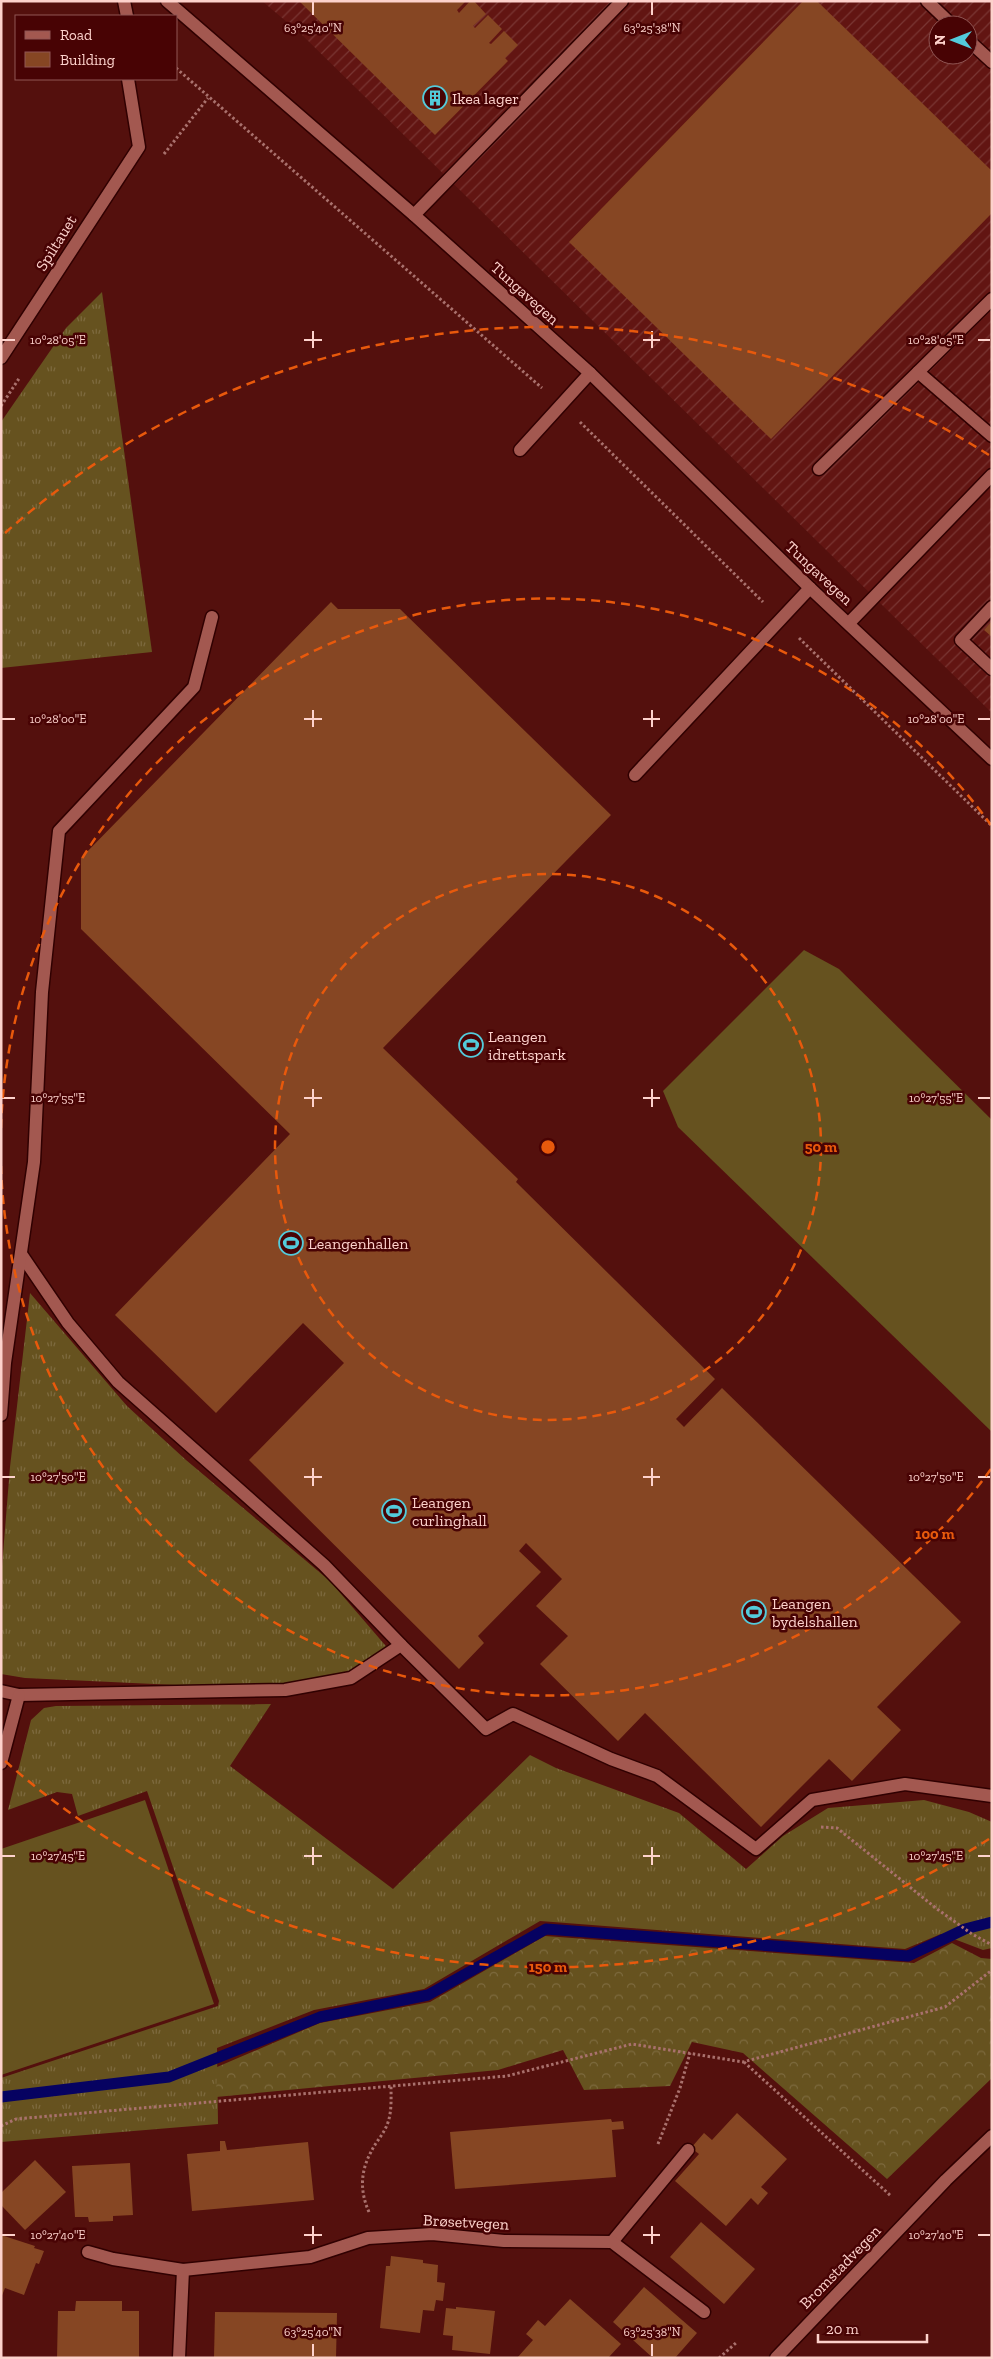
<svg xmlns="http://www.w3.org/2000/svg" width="993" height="2359" font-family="'Zilla Slab',serif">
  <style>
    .industrial { fill: url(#industrial-furrows); fill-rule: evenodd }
    .grass { fill: url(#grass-tufts) }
    .forest { fill: url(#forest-crowns) }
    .pitch { fill: #66521f }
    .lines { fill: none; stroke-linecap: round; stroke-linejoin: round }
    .stream { stroke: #060261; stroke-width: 11 }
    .building { fill: #864623 }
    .minor-casing { stroke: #300001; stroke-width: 15 }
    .path { stroke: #a9716d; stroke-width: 3; stroke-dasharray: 2.5 2.5; stroke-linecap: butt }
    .minor { stroke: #a35850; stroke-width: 12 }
    .ticks { fill: none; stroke: #fdd2cc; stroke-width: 2 }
    .ring { fill: none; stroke: #e8590c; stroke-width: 2.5; stroke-dasharray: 9 6 }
    .labels { text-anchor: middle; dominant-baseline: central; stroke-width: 5; stroke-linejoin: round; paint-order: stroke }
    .poi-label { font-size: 16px; fill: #fdd2cc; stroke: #480304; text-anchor: start }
    .street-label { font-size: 16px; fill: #fdd2cc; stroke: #480304 }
    .ticks-label { font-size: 12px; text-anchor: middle; fill: #fdd2cc; stroke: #480304; stroke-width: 5; stroke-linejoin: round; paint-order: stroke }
    .centre { fill: #e8590c; stroke: #480304; stroke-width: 2.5 }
    .ring-label { font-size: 15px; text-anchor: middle; font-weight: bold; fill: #e8590c; stroke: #480304; stroke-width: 5; stroke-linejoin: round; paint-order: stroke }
  </style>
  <defs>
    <pattern id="industrial-furrows" width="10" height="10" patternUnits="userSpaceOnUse" patternTransform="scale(1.25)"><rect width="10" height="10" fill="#621512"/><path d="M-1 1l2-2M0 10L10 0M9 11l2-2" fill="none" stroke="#793633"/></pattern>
    <pattern id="grass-tufts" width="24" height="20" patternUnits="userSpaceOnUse" patternTransform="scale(1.25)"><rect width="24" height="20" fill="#66521f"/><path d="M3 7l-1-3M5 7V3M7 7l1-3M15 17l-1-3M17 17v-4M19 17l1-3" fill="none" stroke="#7d6a3e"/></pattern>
    <pattern id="forest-crowns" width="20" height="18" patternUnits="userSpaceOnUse" patternTransform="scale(1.25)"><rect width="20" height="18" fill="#66521f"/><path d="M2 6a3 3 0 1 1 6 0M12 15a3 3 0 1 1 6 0" fill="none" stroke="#7d6a3e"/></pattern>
  </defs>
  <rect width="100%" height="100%" fill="#54100d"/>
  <path class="industrial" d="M262,1h730v712l-692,-680zM938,25h30v30h-30z"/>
  <g class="grass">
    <polygon points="102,292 152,652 1,668 1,422 66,328"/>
    <polygon points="30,1293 127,1406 186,1460 330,1581 391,1652 351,1678 285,1690 25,1678 1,1674 1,1579 10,1467"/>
    <polygon points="271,1704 230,1766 393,1889 530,1755 556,1768 679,1813 746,1869 783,1836 828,1808 924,1800 969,1812 992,1822 992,1948 983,1950 941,1934 905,1949 540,1921 424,1989 314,2010 217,2048 218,2124 1,2142 1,2078 218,2006 219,2001 147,1791 78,1816 72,1794 57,1792 8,1810 31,1720 44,1708 56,1706"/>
  </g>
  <polygon class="forest" points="545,1936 914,1963 952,1943 981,1958 992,1959 992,2078 887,2179 743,2053 692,2042 670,2086 584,2090 563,2050 498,2070 216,2097 217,2067 320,2023 430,2002"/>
  <g class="pitch">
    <polygon points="804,950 839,969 992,1120 992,1432 678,1127 663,1091"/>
    <polygon points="145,1800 214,2004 1,2075 1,1849"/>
  </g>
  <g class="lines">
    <polyline class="stream" points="1,2097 169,2077 320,2017 428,1995 546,1929 908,1956 965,1929 992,1922"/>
  </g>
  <g class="building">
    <polygon points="299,1 466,1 457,10 459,13 470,1 474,1 486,14 473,26 475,28 488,15 502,29 489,43 491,44 504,31 518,45 505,58 508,61 435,135"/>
    <polygon points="803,1 817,1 992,171 992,213 771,439 569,242"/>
    <polygon points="331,602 338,609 400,609 611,815 383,1048 518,1179 516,1182 715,1379 676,1419 684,1427 722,1388 961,1622 877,1707 901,1730 852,1781 829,1759 761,1827 645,1713 618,1741 540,1664 568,1636 536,1606 562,1579 526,1543 519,1551 541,1572 478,1636 484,1643 459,1669 249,1460 344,1363 303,1323 216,1413 115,1315 290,1134 81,929 81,858"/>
    <polygon points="992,621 992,637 984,630"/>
    <polygon points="737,2113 787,2159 761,2187 768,2193 758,2205 751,2198 726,2226 675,2181 699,2154 691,2148 704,2133 712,2140"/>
    <polygon points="611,2119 612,2122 623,2121 624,2129 612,2130 616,2177 455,2189 450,2132"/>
    <polygon points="220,2141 225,2141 227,2150 308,2142 314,2200 192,2211 187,2154 220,2151"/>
    <polygon points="35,2160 66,2192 25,2230 1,2205 1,2193"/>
    <polygon points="130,2163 133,2215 113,2216 113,2221 89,2222 88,2217 75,2217 72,2166"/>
    <polygon points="701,2222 755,2269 724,2304 670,2257"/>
    <polygon points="1,2235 35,2246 34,2248 44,2251 39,2264 36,2263 24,2295 5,2288 1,2298"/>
    <polygon points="391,2256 423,2260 423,2263 438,2265 437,2282 445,2283 443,2301 436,2300 434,2311 423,2310 420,2333 380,2328 386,2266 390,2266"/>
    <polygon points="644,2287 697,2333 675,2358 653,2358 613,2322"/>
    <polygon points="570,2299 621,2344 608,2358 517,2358 533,2340 526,2334 538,2320 545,2326"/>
    <polygon points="76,2301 122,2301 122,2311 139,2311 139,2358 57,2358 58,2311 75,2311"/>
    <polygon points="456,2307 495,2311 490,2354 452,2350 453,2336 443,2335 446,2308 456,2309"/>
    <polygon points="215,2312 337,2313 336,2358 214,2358"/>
  </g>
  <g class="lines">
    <g class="minor-casing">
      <g id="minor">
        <polyline points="124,1 127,16"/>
        <polyline points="167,1 414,215 590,373 810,588 992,759"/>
        <polyline points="927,1 952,25"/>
        <polyline points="968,40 992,62"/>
        <polyline points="414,215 622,1"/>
        <polyline points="1,358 139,147 128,79"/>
        <polyline points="918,372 992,299"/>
        <polyline points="520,450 590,373"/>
        <polyline points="819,469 918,372 992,436"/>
        <polyline points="992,607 961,640 992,669"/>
        <polyline points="849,623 992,475"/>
        <polyline points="635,775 810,588"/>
        <polyline points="21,1254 68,1323 118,1382 324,1565 401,1645"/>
        <polyline points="1,1415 5,1363 34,1162 42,992 59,831 194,687 212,617"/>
        <polyline points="1,1691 19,1695 285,1690 351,1678 401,1645 486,1729 513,1714 611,1759 657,1776 756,1849 812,1800 905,1784 992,1796"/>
        <polyline points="1,1763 19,1695"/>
        <polyline points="612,2242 688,2150"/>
        <polyline points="88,2252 113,2259 183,2270"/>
        <polyline points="179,2358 183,2270 310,2257 368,2238 432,2234 504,2241 612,2242 704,2312"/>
        <polyline points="776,2358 946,2180 992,2136"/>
      </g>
    </g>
    <g class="path">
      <polyline points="176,68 542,388"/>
      <polyline points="164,154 208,98"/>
      <polyline points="1,406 20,377"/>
      <polyline points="580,422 763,602"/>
      <polyline points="799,638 992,826"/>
      <polyline points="821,1827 837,1828 937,1909 972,1934 992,1945"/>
      <polyline points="744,2062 891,2196"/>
      <polyline points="1,2126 16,2119 507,2076 632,2044 743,2062 945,2007 992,1970"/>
      <polyline points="658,2144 680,2088 690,2053"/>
      <path d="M369,2212c-9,-20 -9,-40 2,-60 4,-9 12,-17 16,-27 5,-12 4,-26 4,-39"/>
      <polyline points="719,2358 737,2342"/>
    </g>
    <use href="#minor" class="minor"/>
  </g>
  <path class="ticks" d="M313,2v13M652,2v13M313,331v17M652,331v17M2,340h13M304,340h18M643,340h17M978,340h12M313,710v17M652,710v17M2,719h13M304,719h18M643,719h17M978,719h12M313,1089v18M652,1089v18M2,1098h13M304,1098h18M643,1098h17M978,1098h12M313,1468v18M652,1468v18M2,1477h13M304,1477h18M643,1477h17M978,1477h12M313,1847v18M652,1847v18M2,1856h13M304,1856h18M643,1856h17M978,1856h12M313,2226v18M652,2226v18M2,2235h13M304,2235h18M643,2235h17M978,2235h12M313,2344v12M652,2344v12"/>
  <g class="ring">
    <circle cx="548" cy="1147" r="273"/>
    <path d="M991 1469A547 547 0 0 1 1 1166M1 1128A547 547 0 0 1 991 825"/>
    <path d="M989 1839A820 820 0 0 1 5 1761M5 533A820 820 0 0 1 989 455"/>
  </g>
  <defs>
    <g id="building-ring" transform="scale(1.25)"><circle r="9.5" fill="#480304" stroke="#53cbdb" stroke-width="1.5"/><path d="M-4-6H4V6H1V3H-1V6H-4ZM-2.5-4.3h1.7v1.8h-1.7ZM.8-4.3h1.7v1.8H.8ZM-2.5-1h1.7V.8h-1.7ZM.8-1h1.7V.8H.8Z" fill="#53cbdb"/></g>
    <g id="stadium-ring" transform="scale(1.25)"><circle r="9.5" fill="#480304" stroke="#53cbdb" stroke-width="1.5"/><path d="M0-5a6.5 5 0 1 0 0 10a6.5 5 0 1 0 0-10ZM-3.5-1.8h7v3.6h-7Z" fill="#53cbdb"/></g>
  </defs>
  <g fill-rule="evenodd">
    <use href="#building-ring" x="435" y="98"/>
    <use href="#stadium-ring" x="471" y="1045"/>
    <use href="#stadium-ring" x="291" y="1243"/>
    <use href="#stadium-ring" x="394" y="1511"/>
    <use href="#stadium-ring" x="754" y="1612"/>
  </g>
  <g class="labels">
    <g class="poi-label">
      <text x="452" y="98">Ikea lager</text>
      <text x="488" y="1036">Leangen<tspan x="488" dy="18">idrettspark</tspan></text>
      <text x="308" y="1243">Leangenhallen</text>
      <text x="412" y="1502">Leangen<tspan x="412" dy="18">curlinghall</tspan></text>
      <text x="772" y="1603">Leangen<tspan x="772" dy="18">bydelshallen</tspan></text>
    </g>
    <g class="street-label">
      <text transform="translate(56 243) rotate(-58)">Spiltauet</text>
      <text transform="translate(525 293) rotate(42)">Tungavegen</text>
      <text transform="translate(819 573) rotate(43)">Tungavegen</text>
      <text transform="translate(466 2222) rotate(3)">Brøsetvegen</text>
      <text transform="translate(840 2267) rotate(-46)">Bromstadvegen</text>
    </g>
  </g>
  <g class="ticks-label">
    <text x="313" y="32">63°25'40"N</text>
    <text x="652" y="32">63°25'38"N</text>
    <text x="936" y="344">10°28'05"E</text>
    <text x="58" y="344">10°28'05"E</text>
    <text x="936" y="723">10°28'00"E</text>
    <text x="58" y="723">10°28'00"E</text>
    <text x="936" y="1102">10°27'55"E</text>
    <text x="58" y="1102">10°27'55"E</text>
    <text x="58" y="1481">10°27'50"E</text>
    <text x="936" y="1481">10°27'50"E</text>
    <text x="58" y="1860">10°27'45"E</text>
    <text x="936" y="1860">10°27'45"E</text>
    <text x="58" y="2239">10°27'40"E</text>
    <text x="936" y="2239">10°27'40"E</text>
    <text x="313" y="2336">63°25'40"N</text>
    <text x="652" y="2336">63°25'38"N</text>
  </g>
  <circle cx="548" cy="1147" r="8" class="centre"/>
  <g class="ring-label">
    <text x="821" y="1152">50 m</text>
    <text x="935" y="1539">100 m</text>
    <text x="548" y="1972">150 m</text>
  </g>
  <rect width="993" height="2359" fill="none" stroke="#fdd2cc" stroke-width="5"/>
  <rect x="15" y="15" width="162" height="65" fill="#480304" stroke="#905654"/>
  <rect x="25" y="31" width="25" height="8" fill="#a35850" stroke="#905654"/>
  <text x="60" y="40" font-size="15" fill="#fdd2cc">Road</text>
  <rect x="25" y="52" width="25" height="15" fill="#864623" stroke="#905654"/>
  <text x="60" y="65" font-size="15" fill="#fdd2cc">Building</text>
  <g transform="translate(953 40) rotate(270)"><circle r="24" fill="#480304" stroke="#905654"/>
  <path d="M0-4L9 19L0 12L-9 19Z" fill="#53cbdb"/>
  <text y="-8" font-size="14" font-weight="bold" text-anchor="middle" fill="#fdd2cc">N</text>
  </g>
  <path d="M818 2334v8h109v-8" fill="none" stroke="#fdd2cc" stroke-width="2.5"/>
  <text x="826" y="2334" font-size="15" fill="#fdd2cc" stroke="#480304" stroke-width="4" paint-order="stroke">20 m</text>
</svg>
